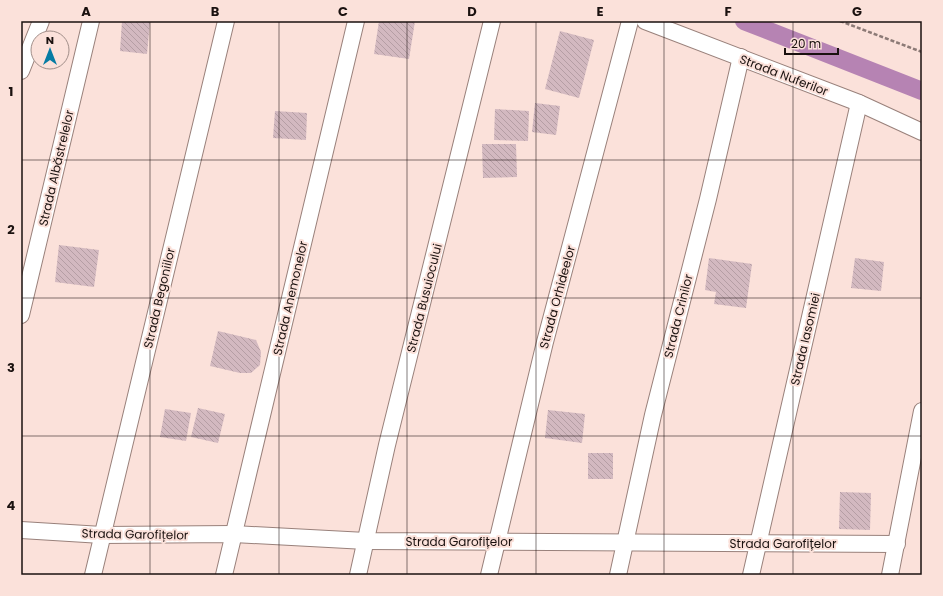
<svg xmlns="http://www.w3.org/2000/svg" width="943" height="596" font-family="Poppins,sans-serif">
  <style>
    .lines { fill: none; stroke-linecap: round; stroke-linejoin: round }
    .canal { stroke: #b683b3; stroke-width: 18 }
    .building { fill: url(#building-back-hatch) }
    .minor-casing { stroke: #99817b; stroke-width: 18 }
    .path { stroke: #8c7a76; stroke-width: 2.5; stroke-dasharray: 4 2; stroke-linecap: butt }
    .minor { stroke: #fff; stroke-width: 16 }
    .grid { fill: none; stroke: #1a110f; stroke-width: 1; stroke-opacity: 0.55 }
    .labels { text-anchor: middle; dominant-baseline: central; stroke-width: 4; stroke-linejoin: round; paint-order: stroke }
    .street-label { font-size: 12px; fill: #1a110f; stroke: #fbe1da }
    .neatline { fill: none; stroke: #1a110f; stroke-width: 1.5 }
    .grid-label { font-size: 13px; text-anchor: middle; font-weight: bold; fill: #1a110f }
  </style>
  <defs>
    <pattern id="building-back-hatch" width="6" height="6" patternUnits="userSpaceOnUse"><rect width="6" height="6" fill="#d3b9c0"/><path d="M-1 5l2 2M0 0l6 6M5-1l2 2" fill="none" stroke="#b59ea4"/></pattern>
  </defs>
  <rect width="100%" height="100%" fill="#fbe1da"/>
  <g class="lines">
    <polyline class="canal" points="744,21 922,91"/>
  </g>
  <g class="building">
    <polygon points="122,21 150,21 147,54 120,51"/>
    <polygon points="379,21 415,21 409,59 374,54"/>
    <polygon points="560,31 594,40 579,98 545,89"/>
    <polygon points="535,103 560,106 556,135 532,132"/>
    <polygon points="495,109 529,111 528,141 494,140"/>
    <polygon points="275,111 307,113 306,140 273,138"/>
    <polygon points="482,144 516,144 517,177 483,178"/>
    <polygon points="59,245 99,250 94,287 55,282"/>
    <polygon points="709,258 752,264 746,308 714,304 716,292 705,290"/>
    <polygon points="855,258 884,262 881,291 851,288"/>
    <polygon points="218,331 256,340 261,352 260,365 251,373 240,373 210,366"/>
    <polygon points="198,408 225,414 218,443 191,437"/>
    <polygon points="165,409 191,413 186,441 160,437"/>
    <polygon points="548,410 585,414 582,443 545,438"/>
    <rect x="588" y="453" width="25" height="26"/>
    <polygon points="840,492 871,493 870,530 839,529"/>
  </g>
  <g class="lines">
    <g class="minor-casing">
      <g id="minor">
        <polyline points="645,21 859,103 922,132"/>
        <polyline points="21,71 41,21"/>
        <polyline points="21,315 91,21"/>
        <polyline points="21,530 102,535 234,534 366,541 897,544"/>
        <polyline points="93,575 226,21"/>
        <polyline points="224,575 356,21"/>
        <polyline points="358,575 387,445 492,21"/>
        <polyline points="489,575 545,342 630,21"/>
        <polyline points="618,575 653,415 708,199 741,57"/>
        <polyline points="751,575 859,103"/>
        <polyline points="890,575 922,411"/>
      </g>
    </g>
    <polyline class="path" points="840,21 922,52"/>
    <use href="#minor" class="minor"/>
  </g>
  <path class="grid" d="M150,21v554M279,21v554M407,21v554M536,21v554M664,21v554M793,21v554M21,160h901M21,298h901M21,436h901"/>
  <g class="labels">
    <g class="street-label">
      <text transform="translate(784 75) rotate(21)">Strada Nuferilor</text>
      <text transform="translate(56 168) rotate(-77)">Strada Albăstrelelor</text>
      <text transform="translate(557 297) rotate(-75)">Strada Orhideelor</text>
      <text transform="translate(159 298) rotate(-77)">Strada Begoniilor</text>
      <text transform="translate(290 298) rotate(-77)">Strada Anemonelor</text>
      <text transform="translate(424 298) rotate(-76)">Strada Busuiocului</text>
      <text transform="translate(678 316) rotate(-76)">Strada Crinilor</text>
      <text transform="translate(805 339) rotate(-77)">Strada Iasomiei</text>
      <text transform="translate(135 534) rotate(1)">Strada Garofițelor</text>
      <text x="459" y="541">Strada Garofițelor</text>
      <text x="783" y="543">Strada Garofițelor</text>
    </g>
  </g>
  <rect width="943" height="596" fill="none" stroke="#fbe1da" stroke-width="44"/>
  <g transform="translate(50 50)"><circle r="19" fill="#fbe1da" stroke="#a18e89"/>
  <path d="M0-3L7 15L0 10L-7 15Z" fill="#067ca4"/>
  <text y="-6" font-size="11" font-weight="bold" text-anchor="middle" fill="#1a110f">N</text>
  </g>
  <path d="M785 48v6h53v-6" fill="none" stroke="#1a110f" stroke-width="2"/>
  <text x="791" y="48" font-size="12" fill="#1a110f" stroke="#fbe1da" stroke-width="3" paint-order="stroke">20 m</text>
  <rect x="22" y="22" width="899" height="552" class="neatline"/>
  <g class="grid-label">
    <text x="86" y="16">A</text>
    <text x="215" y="16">B</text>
    <text x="343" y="16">C</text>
    <text x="472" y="16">D</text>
    <text x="600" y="16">E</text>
    <text x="728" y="16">F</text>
    <text x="857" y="16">G</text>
    <text x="11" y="96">1</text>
    <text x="11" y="234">2</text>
    <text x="11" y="372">3</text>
    <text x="11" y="510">4</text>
  </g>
</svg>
